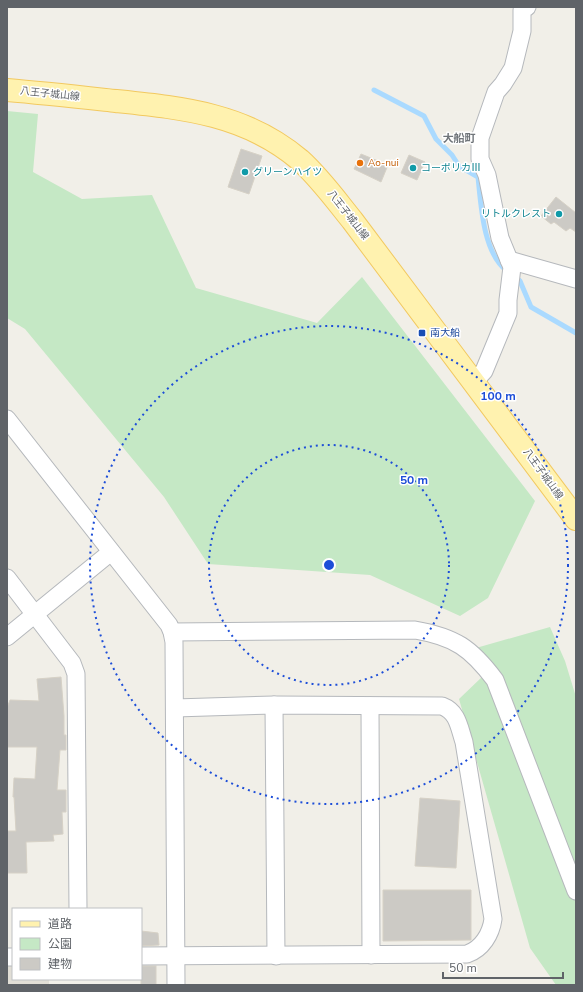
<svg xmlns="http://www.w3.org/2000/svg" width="583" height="992" font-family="'Nunito Sans','Noto Sans JP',sans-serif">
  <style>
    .education { fill: #e1ded6 }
    .green { fill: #c5e8c5 }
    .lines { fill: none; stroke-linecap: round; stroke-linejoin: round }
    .stream { stroke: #aadaff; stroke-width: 5 }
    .building { fill: #cccac5; stroke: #d6d1c6 }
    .minor-casing { stroke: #b5b8bc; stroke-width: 19 }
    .major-casing { stroke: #f2c960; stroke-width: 24 }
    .minor { stroke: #fff; stroke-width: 17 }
    .major { stroke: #fff2af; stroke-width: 22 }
    .ring { fill: none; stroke: #1d4ed8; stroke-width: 2; stroke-dasharray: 2 4 }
    .food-dot { fill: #e8710a; stroke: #fff; stroke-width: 1.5 }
    .culture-dot { fill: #0f9aa8; stroke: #fff; stroke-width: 1.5 }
    .transit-dot { fill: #1a4fb4; stroke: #fff; stroke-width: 1.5 }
    .labels { text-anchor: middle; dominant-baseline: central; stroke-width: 3; stroke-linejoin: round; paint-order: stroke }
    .street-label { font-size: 10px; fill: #5f6368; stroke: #fff }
    .food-label { font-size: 10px; fill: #c56008; stroke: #fff; text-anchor: start }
    .culture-label { font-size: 10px; fill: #0d838f; stroke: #fff; text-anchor: start }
    .transit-label { font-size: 10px; fill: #164399; stroke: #fff; text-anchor: start }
    .neighbourhood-label { font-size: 11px; font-weight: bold; fill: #70757a; stroke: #fff }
    .centre { fill: #1d4ed8; stroke: #fff; stroke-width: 2 }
    .ring-label { font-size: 12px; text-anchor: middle; font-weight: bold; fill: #1d4ed8; stroke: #fff; stroke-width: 3; stroke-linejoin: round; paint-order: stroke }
  </style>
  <rect width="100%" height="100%" fill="#f1efe8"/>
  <polygon class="education" points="7,965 13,965 13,979 49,979 49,985 7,985"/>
  <g class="green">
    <polygon points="7,111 38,114 33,172 82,199 152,195 196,288 317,323 362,277 535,501 488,598 460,616 370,575 208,564 164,497 25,329 7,318"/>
    <polygon points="550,627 565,661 576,697 576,985 556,985 530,948 459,699 483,676 476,648"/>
  </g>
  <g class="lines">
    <g class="stream">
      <path d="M374,90l50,26 12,23 16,16 7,11 19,11c3,28 5,76 29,94"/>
      <polyline points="514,276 520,281 531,307 576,333"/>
    </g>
  </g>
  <g class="building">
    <polygon points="241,149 262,156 249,194 228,187"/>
    <polygon points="361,154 388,165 381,182 354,169"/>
    <polygon points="409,155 425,162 417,180 401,173"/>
    <polygon points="556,197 576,213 576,232 570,228 566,231 554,222 551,224 541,216"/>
    <polygon points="61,677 64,716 64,735 66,735 66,750 60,750 57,790 66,790 66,812 62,812 63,834 53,835 54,841 26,842 27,873 7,873 7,831 16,831 14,797 13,797 14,778 35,779 37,747 7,747 7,708 10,700 39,701 37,679"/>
    <polygon points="420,798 460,801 456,868 415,866"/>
    <polygon points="383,890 471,890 471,940 383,941"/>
    <polygon points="141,931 158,933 159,945 141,946"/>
    <rect x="141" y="966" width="15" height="19"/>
  </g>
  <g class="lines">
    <g class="minor-casing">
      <g id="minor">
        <polyline points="509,260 576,279"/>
        <polyline points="474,382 484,371 508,313 508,300 512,267 500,238 487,175 480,159 480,138 496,92 503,84 513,68 522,31 522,10 527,7"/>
        <polyline points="7,419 169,625 172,632 174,642 176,985"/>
        <polyline points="7,578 72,663 76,674 78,909"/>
        <path d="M172,632l243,-2c40,7 56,18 80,50l81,211"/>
        <polyline points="7,637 111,552"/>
        <polyline points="274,705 276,956"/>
        <polyline points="370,706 371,955"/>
        <path d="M141,956l326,-2c15,-5 24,-20 26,-35l-29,-177c-5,-15 -6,-30 -22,-36l-168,-1 -99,3"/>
        <polyline points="7,957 13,957"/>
      </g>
    </g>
    <g class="major-casing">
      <path id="major" d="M7,90c36,3 72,7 109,11 67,7 130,13 184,59 20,18 35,39 52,60l224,299"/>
    </g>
    <use href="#minor" class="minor"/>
    <use href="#major" class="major"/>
  </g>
  <g class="ring">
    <circle cx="329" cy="565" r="120"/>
    <circle cx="329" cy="565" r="239"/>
  </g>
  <circle class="food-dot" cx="360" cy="163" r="4"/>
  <g class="culture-dot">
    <circle cx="413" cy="168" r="4"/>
    <circle cx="245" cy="172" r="4"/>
    <circle cx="559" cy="214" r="4"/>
  </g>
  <rect class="transit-dot" x="418" y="329" width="8" height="8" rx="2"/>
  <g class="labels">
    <g class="street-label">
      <text transform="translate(50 94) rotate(6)">八王子城山線</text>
      <text transform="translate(348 215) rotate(52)">八王子城山線</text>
      <text transform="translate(543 474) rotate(54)">八王子城山線</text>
    </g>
    <g class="food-label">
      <text x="368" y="163">Ao-nui</text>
    </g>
    <g class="culture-label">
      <text x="421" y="168">コーポリカⅢ</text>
      <text x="253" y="172">グリーンハイツ</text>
      <text x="551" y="214" text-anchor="end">リトルクレスト</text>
    </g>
    <g class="transit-label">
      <text x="430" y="333">南大船</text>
    </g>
    <g class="neighbourhood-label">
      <text x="459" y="138">大船町</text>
    </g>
  </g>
  <circle cx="329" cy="565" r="6" class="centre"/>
  <g class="ring-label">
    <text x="498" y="400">100 m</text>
    <text x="414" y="484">50 m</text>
  </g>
  <rect width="583" height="992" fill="none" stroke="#5f6368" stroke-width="16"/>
  <rect x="12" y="908" width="130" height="72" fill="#ffffff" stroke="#bfc1c3"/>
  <rect x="20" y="921" width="20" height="6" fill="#fff2af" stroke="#bfc1c3"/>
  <text x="48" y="928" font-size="12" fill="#5f6368">道路</text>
  <rect x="20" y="938" width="20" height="12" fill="#c5e8c5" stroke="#bfc1c3"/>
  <text x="48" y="948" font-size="12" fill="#5f6368">公園</text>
  <rect x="20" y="958" width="20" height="12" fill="#cccac5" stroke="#bfc1c3"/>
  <text x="48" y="968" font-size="12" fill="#5f6368">建物</text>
  <path d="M443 972v6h120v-6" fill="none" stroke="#5f6368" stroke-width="2"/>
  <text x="449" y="972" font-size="12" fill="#5f6368" stroke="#ffffff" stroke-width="3" paint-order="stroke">50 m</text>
</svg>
